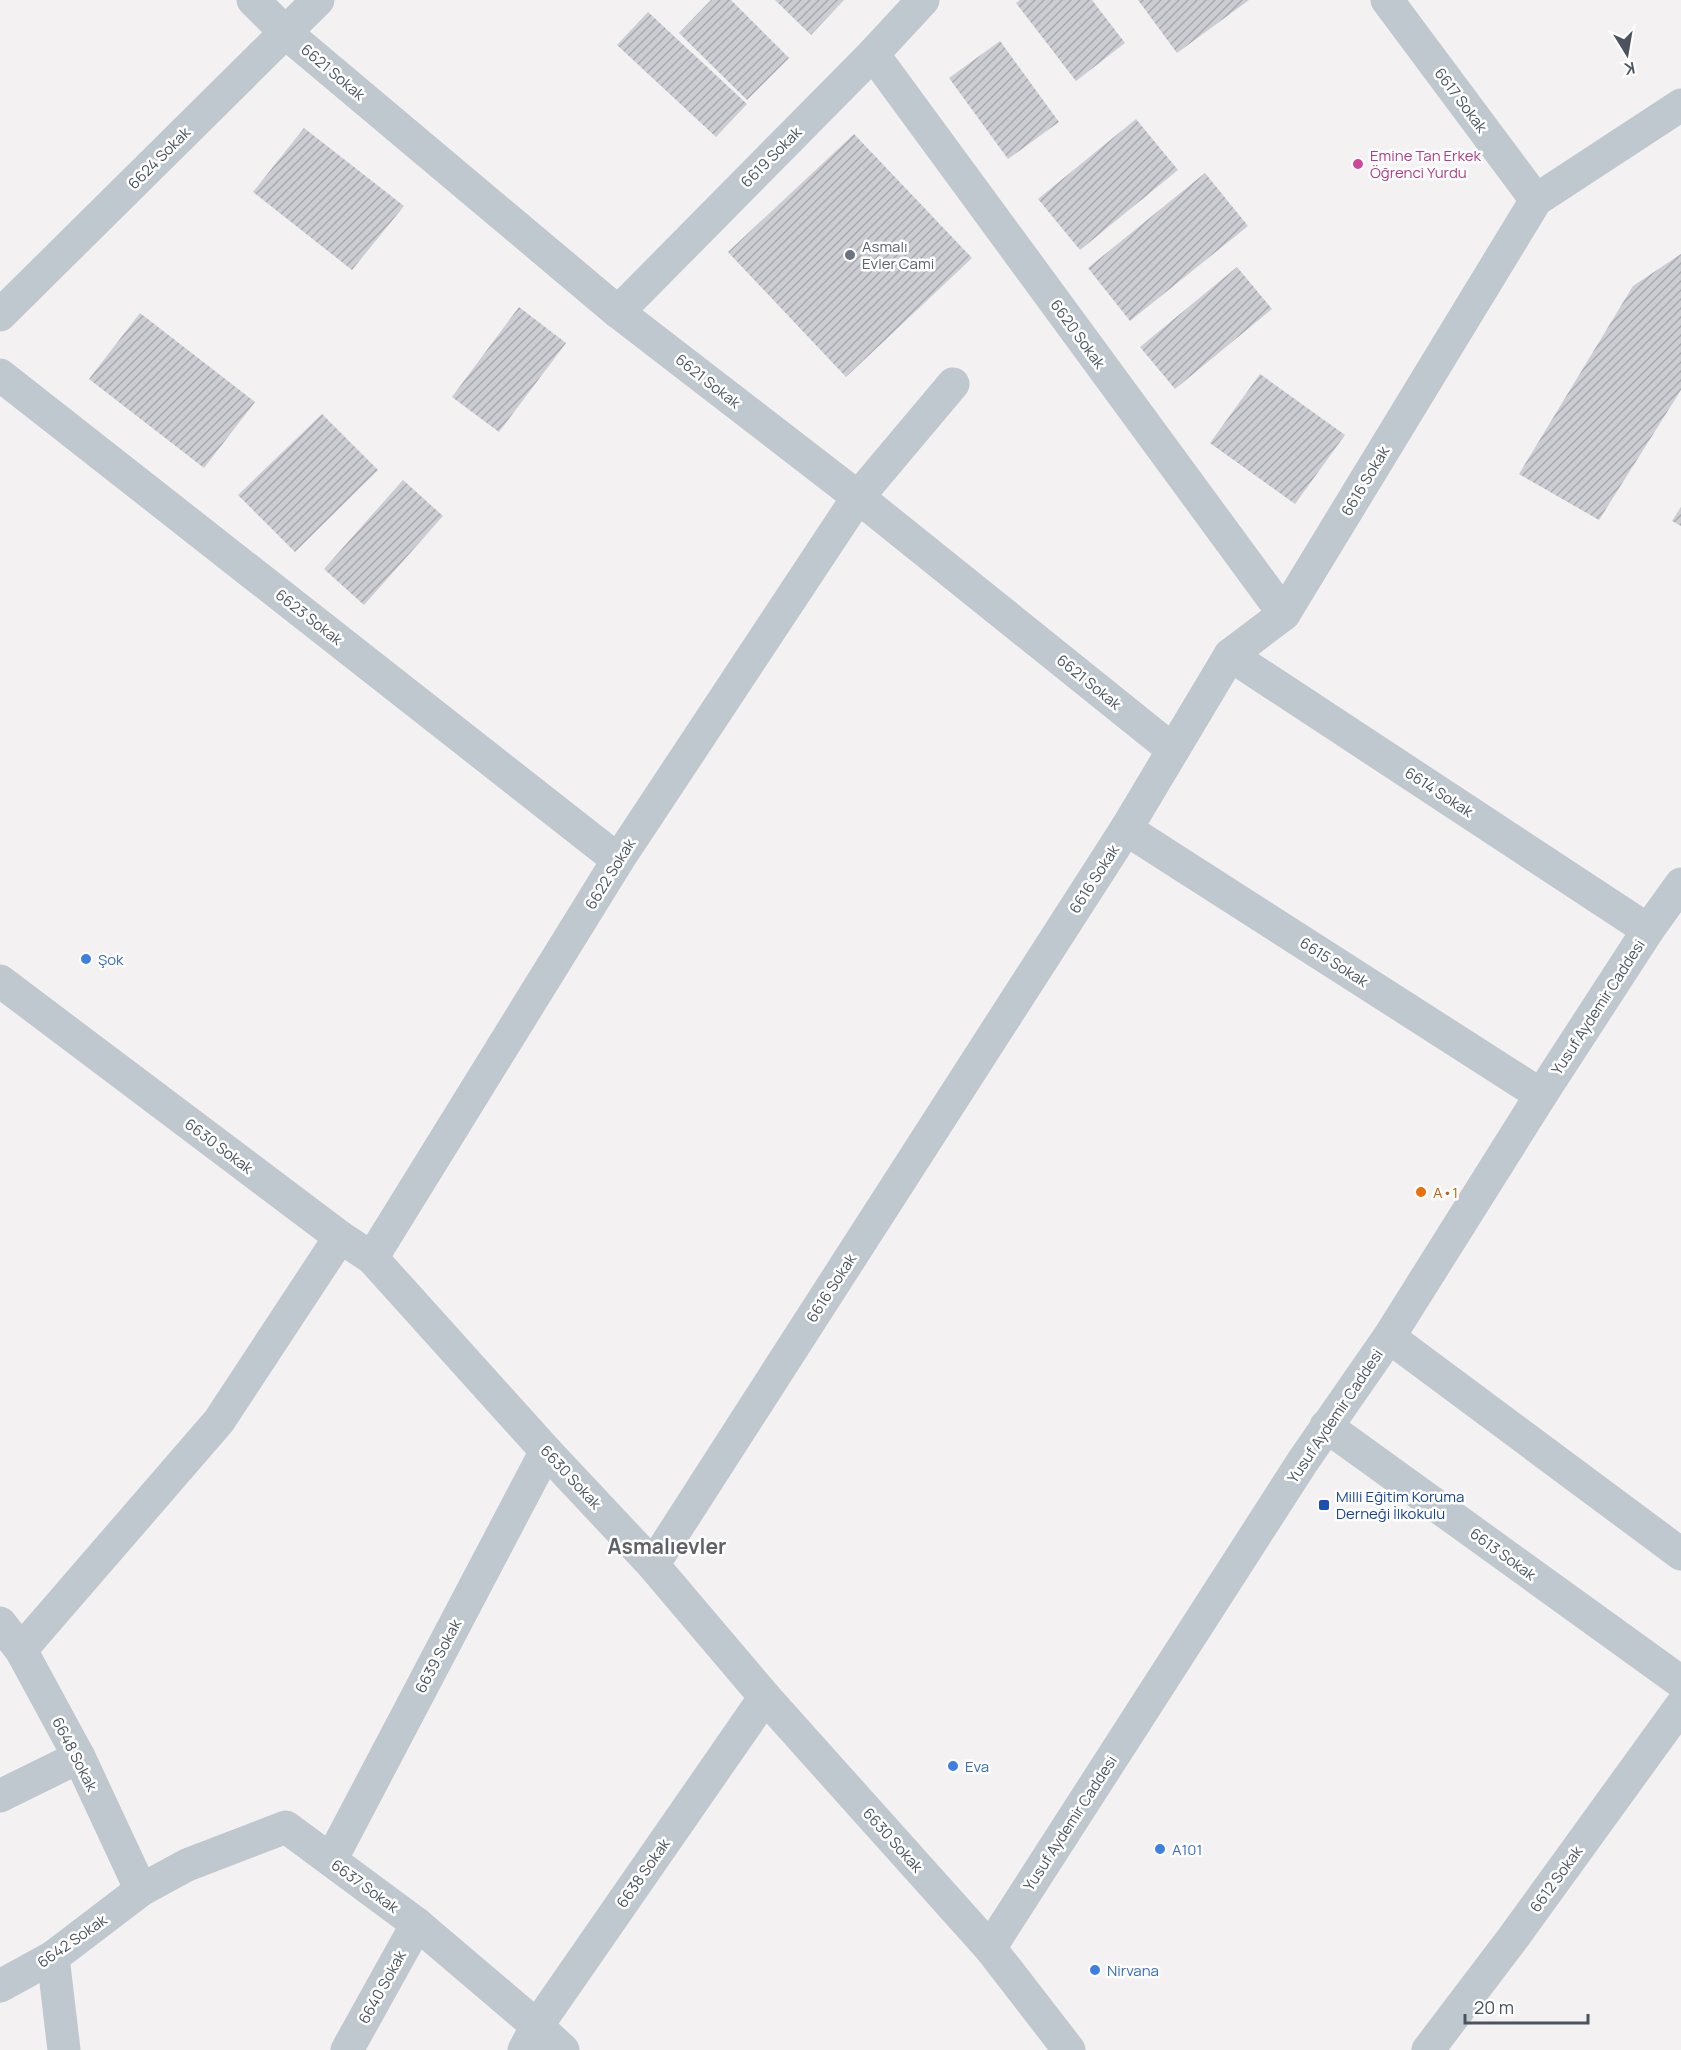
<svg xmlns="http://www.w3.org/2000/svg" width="1681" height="2050" font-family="Manrope,sans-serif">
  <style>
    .building { fill: url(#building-hatch) }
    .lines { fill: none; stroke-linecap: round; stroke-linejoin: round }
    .minor { stroke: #c0c8cf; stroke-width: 33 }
    .hotel-dot { fill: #d1479c; stroke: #fff; stroke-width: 2 }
    .worship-dot { fill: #6b7280; stroke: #fff; stroke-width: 2 }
    .shop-dot { fill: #3f7fe0; stroke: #fff; stroke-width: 2 }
    .food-dot { fill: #e8710a; stroke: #fff; stroke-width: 2 }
    .transit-dot { fill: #1a4fb4; stroke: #fff; stroke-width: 2 }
    .labels { text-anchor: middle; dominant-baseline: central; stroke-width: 5; stroke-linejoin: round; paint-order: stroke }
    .street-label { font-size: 15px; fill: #4a535e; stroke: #fff }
    .hotel-label { font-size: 15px; fill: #b23c85; stroke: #fff; text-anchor: start }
    .worship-label { font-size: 15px; fill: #5b616d; stroke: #fff; text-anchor: start }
    .shop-label { font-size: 15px; fill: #366cbe; stroke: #fff; text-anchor: start }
    .food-label { font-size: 15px; fill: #c56008; stroke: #fff; text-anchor: start }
    .transit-label { font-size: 15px; fill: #164399; stroke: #fff; text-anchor: start }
    .district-label { font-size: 21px; font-weight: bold; fill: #5e6166; stroke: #fff }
  </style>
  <defs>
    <pattern id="building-hatch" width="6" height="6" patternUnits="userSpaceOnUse" patternTransform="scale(1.5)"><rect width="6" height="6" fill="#cbcdd3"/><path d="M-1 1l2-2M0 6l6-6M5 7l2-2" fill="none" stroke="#a7a9ae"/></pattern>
  </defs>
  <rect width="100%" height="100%" fill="#f3f1f1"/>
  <g class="building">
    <polygon points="711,0 731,0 789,58 747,100 679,33"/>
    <polygon points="775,0 844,0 811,35"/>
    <polygon points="1020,0 1092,0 1125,43 1076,81 1016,3"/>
    <polygon points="1138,0 1249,0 1177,53"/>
    <polygon points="648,12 747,104 716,137 617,45"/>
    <polygon points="1000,41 1059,122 1008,159 949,78"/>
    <polygon points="1136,119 1178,170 1080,250 1038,199"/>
    <polygon points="304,128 404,206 352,270 253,192"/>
    <polygon points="854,134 972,258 846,377 728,252"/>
    <polygon points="1205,173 1248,226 1130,321 1088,268"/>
    <polygon points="1681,254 1681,390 1599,520 1519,474 1633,286"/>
    <polygon points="1237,267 1272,309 1175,389 1140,347"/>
    <polygon points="519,307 566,343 499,432 452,397"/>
    <polygon points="140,313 255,402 204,468 89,379"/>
    <polygon points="1260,374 1345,435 1295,504 1210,443"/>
    <polygon points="322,414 378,470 295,552 238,495"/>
    <polygon points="403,480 443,516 364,605 324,569"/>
    <polygon points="1681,507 1681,526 1672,521"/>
  </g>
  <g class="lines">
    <g class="minor">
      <polyline points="253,0 286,33 618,312 858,497 1173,750"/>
      <polyline points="1387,0 1536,200"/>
      <polyline points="873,54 1284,614"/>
      <polyline points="618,312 873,54 923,0"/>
      <polyline points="0,315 318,0"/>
      <polyline points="0,375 618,860"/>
      <polyline points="1230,655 1648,930"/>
      <polyline points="1126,829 1541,1095"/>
      <polyline points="0,981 340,1237 372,1258 546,1451 653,1565 765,1697 990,1948 1069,2050"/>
      <polyline points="372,1258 618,860 858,497 953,384"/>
      <polyline points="1389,1337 1681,1554"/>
      <polyline points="1326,1426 1681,1682"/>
      <polyline points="653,1565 1126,829 1230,655 1284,614 1536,200 1681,105"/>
      <polyline points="0,1623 21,1650 79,1757 141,1890"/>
      <polyline points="21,1650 219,1421 340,1237"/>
      <polyline points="0,1796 79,1757"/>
      <polyline points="331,1860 546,1451"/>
      <polyline points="990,1948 1303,1461 1389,1337 1541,1095 1648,930 1681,884"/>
      <polyline points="53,1957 64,2050"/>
      <polyline points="0,1986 53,1957 141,1890 187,1865 286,1827 417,1924 537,2026 563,2050"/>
      <polyline points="347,2050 417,1924"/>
      <polyline points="524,2050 537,2026 765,1697"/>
      <polyline points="1428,2050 1513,1938 1681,1706"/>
    </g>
  </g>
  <circle class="hotel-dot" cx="1358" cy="164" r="6"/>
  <circle class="worship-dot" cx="850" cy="255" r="6"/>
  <g class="shop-dot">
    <circle cx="86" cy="959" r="6"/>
    <circle cx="953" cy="1766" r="6"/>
    <circle cx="1160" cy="1849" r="6"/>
    <circle cx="1095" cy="1970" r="6"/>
  </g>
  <circle class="food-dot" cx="1421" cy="1192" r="6"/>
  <rect class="transit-dot" x="1318" y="1499" width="12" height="12" rx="3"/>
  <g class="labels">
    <g class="street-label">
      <text transform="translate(333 72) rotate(40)">6621 Sokak</text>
      <text transform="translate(1461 100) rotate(53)">6617 Sokak</text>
      <text transform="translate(771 157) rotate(-45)">6619 Sokak</text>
      <text transform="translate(159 158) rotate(-45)">6624 Sokak</text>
      <text transform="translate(1078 334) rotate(54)">6620 Sokak</text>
      <text transform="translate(708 381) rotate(38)">6621 Sokak</text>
      <text transform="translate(1365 481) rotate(-59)">6616 Sokak</text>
      <text transform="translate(309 617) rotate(38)">6623 Sokak</text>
      <text transform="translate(1089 682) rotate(39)">6621 Sokak</text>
      <text transform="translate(1439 792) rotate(33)">6614 Sokak</text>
      <text transform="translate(610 874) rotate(-58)">6622 Sokak</text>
      <text transform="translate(1094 879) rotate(-57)">6616 Sokak</text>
      <text transform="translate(1334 962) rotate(33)">6615 Sokak</text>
      <text transform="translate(1598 1007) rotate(-57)">Yusuf Aydemir Caddesi</text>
      <text transform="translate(219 1146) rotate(37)">6630 Sokak</text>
      <text transform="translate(831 1288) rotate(-57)">6616 Sokak</text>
      <text transform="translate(1335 1416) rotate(-56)">Yusuf Aydemir Caddesi</text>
      <text transform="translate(571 1477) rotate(47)">6630 Sokak</text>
      <text transform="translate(1503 1554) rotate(36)">6613 Sokak</text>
      <text transform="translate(438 1656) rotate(-62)">6639 Sokak</text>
      <text transform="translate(75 1754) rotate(63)">6648 Sokak</text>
      <text transform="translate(1070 1823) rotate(-57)">Yusuf Aydemir Caddesi</text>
      <text transform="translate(893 1840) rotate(48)">6630 Sokak</text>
      <text transform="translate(643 1873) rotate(-55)">6638 Sokak</text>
      <text transform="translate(1556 1879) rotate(-54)">6612 Sokak</text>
      <text transform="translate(365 1886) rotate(36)">6637 Sokak</text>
      <text transform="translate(72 1941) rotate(-35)">6642 Sokak</text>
      <text transform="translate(382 1987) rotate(-61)">6640 Sokak</text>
    </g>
    <g class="hotel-label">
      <text x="1370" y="155">Emine Tan Erkek<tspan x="1370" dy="17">Öğrenci Yurdu</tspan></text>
    </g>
    <g class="worship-label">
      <text x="862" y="246">Asmalı<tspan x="862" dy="17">Evler Cami</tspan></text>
    </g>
    <g class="shop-label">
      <text x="98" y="959">Şok</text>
      <text x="965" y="1766">Eva</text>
      <text x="1172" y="1849">A101</text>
      <text x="1107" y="1970">Nirvana</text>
    </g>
    <g class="food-label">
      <text x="1433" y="1192">A•1</text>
    </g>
    <g class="transit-label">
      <text x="1336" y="1496">Milli Eğitim Koruma<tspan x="1336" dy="17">Derneği İlkokulu</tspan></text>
    </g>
    <g class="district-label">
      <text x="667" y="1546">Asmalıevler</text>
    </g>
  </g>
  <g transform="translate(1627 54) rotate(169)" stroke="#ffffff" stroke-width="4.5" paint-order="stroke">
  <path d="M0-4.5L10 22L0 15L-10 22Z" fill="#4a535e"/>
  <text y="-9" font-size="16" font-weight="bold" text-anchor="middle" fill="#4a535e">K</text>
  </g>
  <path d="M1465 2014v9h123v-9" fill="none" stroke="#4a535e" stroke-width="3"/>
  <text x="1474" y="2014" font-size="18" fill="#4a535e" stroke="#ffffff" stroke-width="4.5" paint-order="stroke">20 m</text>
</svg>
